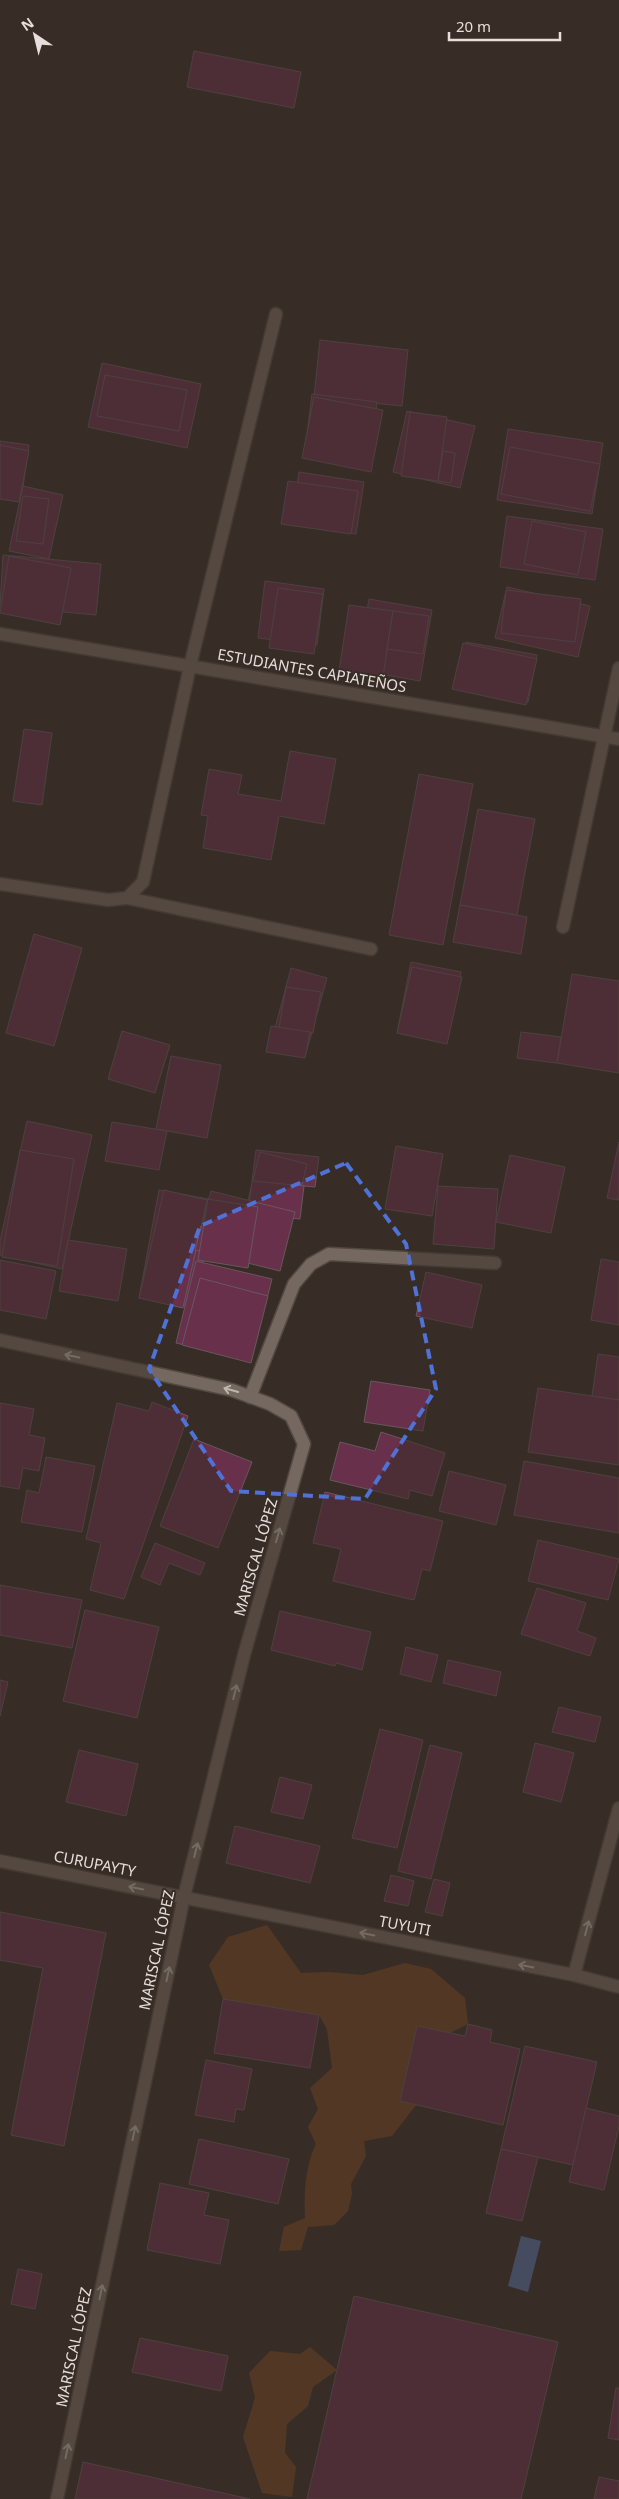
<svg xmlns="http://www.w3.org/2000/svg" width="619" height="2499" font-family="'Noto Sans',sans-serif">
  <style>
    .green { fill: #724424 }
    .water { fill: #5571a5 }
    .building { fill: #68304b; stroke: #67585e }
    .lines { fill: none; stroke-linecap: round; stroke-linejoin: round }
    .service-casing { stroke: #534943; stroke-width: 15 }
    .minor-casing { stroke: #534943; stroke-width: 15 }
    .tertiary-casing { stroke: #534943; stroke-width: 15 }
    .service { stroke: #756860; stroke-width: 12 }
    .minor { stroke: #756860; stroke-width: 12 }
    .tertiary { stroke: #756860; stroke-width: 12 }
    .oneway { stroke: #beb5af }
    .marked { fill: none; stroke: #4f72d8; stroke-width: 4; stroke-dasharray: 10 6; stroke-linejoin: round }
    .labels { text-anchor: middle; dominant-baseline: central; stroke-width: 4; stroke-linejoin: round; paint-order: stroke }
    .street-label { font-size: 15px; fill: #e6deda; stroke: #382d26 }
  </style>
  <rect width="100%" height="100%" fill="#382d26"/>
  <g class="green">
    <path d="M267,1925l34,48 27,-1 35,3 42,-12 26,6 34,29 3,26 -18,9 -33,-7 -17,75 16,4 -24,31 -28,5 2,15 -15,28 1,10 -4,17 -14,14 -26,2 -7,23 -22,1 5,-24 21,-9c-1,-26 0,-51 11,-74l-8,-17 10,-18 -8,-21 22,-20 -5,-39 -8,-14 -96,-16 -14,-34 19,-28z"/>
    <polygon points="310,2347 337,2370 313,2387 308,2406 287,2424 285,2453 296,2467 292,2497 262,2493 243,2437 255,2398 249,2373 270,2351 300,2354"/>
  </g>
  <polygon class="water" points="521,2236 541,2241 528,2292 508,2286"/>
  <g class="building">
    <polygon points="194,51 301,72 294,108 187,87"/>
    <polygon points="320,340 408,350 402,406 314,397"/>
    <polygon points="102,363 201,384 187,448 88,427"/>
    <polygon points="105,375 187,390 179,431 97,416"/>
    <polygon points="312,394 377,402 370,459 305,451"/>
    <polygon points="314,397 383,410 371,472 302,458"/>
    <polygon points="407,411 475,426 460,488 393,472"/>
    <polygon points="410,412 447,417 438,481 401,476"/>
    <polygon points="508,429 603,443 592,514 497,500"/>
    <polygon points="0,441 29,445 21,501 0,498"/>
    <polygon points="0,445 29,451 19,502 0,499"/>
    <polygon points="510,447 600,464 590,511 501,494"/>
    <polygon points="443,451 455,453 451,483 438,481"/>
    <polygon points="299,472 364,482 356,534 291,525"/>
    <polygon points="288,481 358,491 351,534 281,524"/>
    <polygon points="23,486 63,495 49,559 9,551"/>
    <polygon points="23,496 49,499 43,544 16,541"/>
    <polygon points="507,516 603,529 595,580 500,567"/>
    <polygon points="532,521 586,532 578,575 524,564"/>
    <polygon points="3,555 101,564 96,615 0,606"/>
    <polygon points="9,556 71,568 60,625 0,613"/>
    <polygon points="265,581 324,589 317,645 258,638"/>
    <polygon points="507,587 590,606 578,657 495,638"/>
    <polygon points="278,588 323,594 314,654 269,648"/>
    <polygon points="506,590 581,599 575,642 501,633"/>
    <polygon points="369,599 432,610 420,681 357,670"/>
    <polygon points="349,605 393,611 383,677 339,671"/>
    <polygon points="393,611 429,616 423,654 387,649"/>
    <polygon points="466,642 537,655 528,702 457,689"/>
    <polygon points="463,643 537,659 526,705 452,689"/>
    <polygon points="24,729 52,733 42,805 13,801"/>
    <polygon points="290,751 336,759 324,824 279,816 271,860 203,848 208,816 201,815 209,769 242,775 238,794 281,801"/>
    <polygon points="419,774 473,784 443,945 389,935"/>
    <polygon points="478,809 535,819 517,915 460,905"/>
    <polygon points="460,905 527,917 521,954 453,942"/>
    <polygon points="34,934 82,948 54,1046 6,1033"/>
    <polygon points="411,962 461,972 447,1043 397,1033"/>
    <polygon points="412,967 462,977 447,1044 397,1033"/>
    <polygon points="291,968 327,978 305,1057 270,1047"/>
    <polygon points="572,974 619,981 619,1073 557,1063"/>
    <polygon points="286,987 321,992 313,1033 279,1028"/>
    <polygon points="271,1026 310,1032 305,1058 266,1052"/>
    <polygon points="122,1031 170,1045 155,1093 108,1079"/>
    <polygon points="521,1032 561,1037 557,1063 517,1058"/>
    <polygon points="171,1056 221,1065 207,1138 156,1129"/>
    <polygon points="27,1121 92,1135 62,1269 0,1255 0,1241"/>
    <polygon points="112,1122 167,1131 159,1170 105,1161"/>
    <polygon points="619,1142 619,1200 607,1198"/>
    <polygon points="396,1146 443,1154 432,1216 385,1209"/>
    <polygon points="20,1150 74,1159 57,1266 2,1257"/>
    <polygon points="256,1150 319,1157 315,1187 252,1181"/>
    <polygon points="260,1152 307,1164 295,1212 248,1200"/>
    <polygon points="510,1155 565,1167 551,1233 496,1222"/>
    <polygon points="252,1181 304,1186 300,1219 248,1214"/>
    <polygon points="438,1186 498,1189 494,1249 433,1244"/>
    <polygon points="159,1190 214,1200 195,1307 139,1298"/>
    <polygon points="164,1190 207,1200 183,1308 139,1298"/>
    <polygon points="211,1191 295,1212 280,1271 195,1250"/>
    <polygon points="208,1199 258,1207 248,1268 198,1260"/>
    <polygon points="68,1240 127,1249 118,1301 59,1291"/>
    <polygon points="601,1259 619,1262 619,1325 591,1320"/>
    <polygon points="0,1260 56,1271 46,1319 0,1310"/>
    <polygon points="196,1261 272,1279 251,1361 176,1343"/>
    <polygon points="426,1272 482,1285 472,1328 416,1316"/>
    <polygon points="200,1278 268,1296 251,1363 182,1345"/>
    <polygon points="598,1354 619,1357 619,1400 592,1396"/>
    <polygon points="371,1381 430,1390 423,1431 364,1422"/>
    <polygon points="538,1388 619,1400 619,1465 528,1452"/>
    <polygon points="152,1402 188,1416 124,1599 90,1590 101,1543 86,1539 117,1403 149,1411"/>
    <polygon points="0,1403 34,1409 29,1435 45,1438 39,1471 23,1468 19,1489 0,1486"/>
    <polygon points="381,1432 445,1453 432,1496 410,1490 408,1499 330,1480 340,1442 375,1451"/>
    <polygon points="194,1439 252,1462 218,1548 160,1526"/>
    <polygon points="46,1457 95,1466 82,1532 21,1522 27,1490 39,1493"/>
    <polygon points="524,1461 619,1478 619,1533 514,1515"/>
    <polygon points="449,1471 506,1485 496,1525 439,1511"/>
    <polygon points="325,1492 443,1521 430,1571 422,1569 414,1600 333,1581 341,1549 313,1543"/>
    <polygon points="538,1540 619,1559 608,1600 528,1581"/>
    <polygon points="155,1543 205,1563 200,1575 169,1563 160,1585 141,1577"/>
    <polygon points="0,1585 82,1600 72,1648 0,1635"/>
    <polygon points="537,1588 586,1603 577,1631 596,1638 590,1656 521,1634"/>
    <polygon points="85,1610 159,1627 137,1718 63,1701"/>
    <polygon points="280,1611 371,1632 362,1670 336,1663 335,1666 271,1650"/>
    <polygon points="406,1647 438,1655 431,1682 400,1674"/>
    <polygon points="448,1660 501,1672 496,1696 443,1683"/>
    <polygon points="0,1680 8,1682 0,1716"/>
    <polygon points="559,1707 601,1717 595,1742 552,1732"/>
    <polygon points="380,1729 423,1740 397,1848 352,1838"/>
    <polygon points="535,1743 574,1753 561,1802 523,1792"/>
    <polygon points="430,1745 462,1753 431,1879 398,1871"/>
    <polygon points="79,1750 138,1764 126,1816 66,1802"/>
    <polygon points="280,1777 312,1785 303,1819 271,1812"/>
    <polygon points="235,1826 320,1846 310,1883 226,1863"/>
    <polygon points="391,1875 414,1881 408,1906 384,1901"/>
    <polygon points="434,1879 450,1883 442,1916 425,1912"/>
    <polygon points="0,1912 106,1933 64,2146 11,2135 43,1968 0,1960"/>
    <polygon points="223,1999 319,2015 310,2068 214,2053"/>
    <polygon points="468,2024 492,2030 490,2042 520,2049 503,2125 400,2101 417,2026 465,2036"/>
    <polygon points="525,2046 597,2062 573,2165 501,2149"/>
    <polygon points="206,2060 252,2069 244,2110 236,2109 234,2122 195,2115"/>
    <polygon points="586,2108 619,2116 619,2126 604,2190 569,2182"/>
    <polygon points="199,2139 289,2159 278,2204 189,2184"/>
    <polygon points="501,2149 538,2157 522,2221 486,2213"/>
    <polygon points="160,2183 209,2193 204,2215 229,2220 220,2264 147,2250"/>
    <polygon points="18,2269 42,2274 35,2309 11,2304"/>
    <polygon points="354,2296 558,2342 521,2499 307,2499"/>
    <polygon points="140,2338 228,2356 221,2391 132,2372"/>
    <polygon points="616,2388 619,2388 619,2440 608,2438"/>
    <polygon points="83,2462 250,2499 75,2499"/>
    <polygon points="599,2477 619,2481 619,2499 594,2499"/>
  </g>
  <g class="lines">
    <g class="service-casing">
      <polyline id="service" points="250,1397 294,1284 311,1264 329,1254 495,1263"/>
    </g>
    <g class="minor-casing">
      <g id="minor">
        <polyline points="0,884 108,900 127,898 143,882 190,666 276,314"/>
        <polyline points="127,898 371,949"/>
        <polyline points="563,927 619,668"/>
        <polyline points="0,1340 232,1390 270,1404 291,1416 304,1444 244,1655 184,1897 57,2499"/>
        <polyline points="574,1975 619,1808"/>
      </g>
    </g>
    <g class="tertiary-casing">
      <g id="tertiary">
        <polyline points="0,634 619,739"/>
        <polyline points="0,1861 574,1975 619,1987"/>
      </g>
    </g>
    <use href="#service" class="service"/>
    <use href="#minor" class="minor"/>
    <use href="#tertiary" class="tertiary"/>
  </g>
  <defs><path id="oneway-shaft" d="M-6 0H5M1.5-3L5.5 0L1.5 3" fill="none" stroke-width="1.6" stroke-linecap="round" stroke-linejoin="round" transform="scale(1.25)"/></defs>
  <g class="oneway">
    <use href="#oneway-shaft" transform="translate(72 1356) rotate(-168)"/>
    <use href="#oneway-shaft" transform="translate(231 1390) rotate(-164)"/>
    <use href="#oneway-shaft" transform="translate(278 1535) rotate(-74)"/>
    <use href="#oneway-shaft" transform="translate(235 1692) rotate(-76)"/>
    <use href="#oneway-shaft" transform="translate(196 1850) rotate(-76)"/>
    <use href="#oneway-shaft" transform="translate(136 1888) rotate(-169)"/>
    <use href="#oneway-shaft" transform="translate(587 1928) rotate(-75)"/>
    <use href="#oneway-shaft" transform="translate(367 1934) rotate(-169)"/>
    <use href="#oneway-shaft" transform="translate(526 1966) rotate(-169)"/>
    <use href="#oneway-shaft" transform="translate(168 1974) rotate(-78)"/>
    <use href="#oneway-shaft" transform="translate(134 2133) rotate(-78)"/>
    <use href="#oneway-shaft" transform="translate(101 2292) rotate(-78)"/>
    <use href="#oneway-shaft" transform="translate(67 2451) rotate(-78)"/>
  </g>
  <path d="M0 0H619V2499H0ZM346,1163l60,81 30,145 -71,110 -134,-8 -82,-122 51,-143z" fill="#382d26" fill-opacity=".55" fill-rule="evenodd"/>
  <path class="marked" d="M346,1163l60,81 30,145 -71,110 -134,-8 -82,-122 51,-143z"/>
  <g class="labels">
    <g class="street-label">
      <text transform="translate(312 670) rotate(10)">ESTUDIANTES CAPIATEÑOS</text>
      <text transform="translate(255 1557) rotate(-74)">MARISCAL LÓPEZ</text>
      <text transform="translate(95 1863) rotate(11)">CURUPAYTY</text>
      <text transform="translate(405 1925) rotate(11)">TUYUTI</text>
      <text transform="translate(156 1950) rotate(-78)">MARISCAL LÓPEZ</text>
      <text transform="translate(73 2347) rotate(-78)">MARISCAL LÓPEZ</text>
    </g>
  </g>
  <g transform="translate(35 35) rotate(325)" stroke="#382d26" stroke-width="4" paint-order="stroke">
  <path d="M0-4L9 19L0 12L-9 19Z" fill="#e6deda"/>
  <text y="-8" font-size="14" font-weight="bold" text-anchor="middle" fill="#e6deda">N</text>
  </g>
  <path d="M449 32v8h111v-8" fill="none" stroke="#e6deda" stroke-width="2.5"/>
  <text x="456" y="32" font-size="15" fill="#e6deda" stroke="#382d26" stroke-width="4" paint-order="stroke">20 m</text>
</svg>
